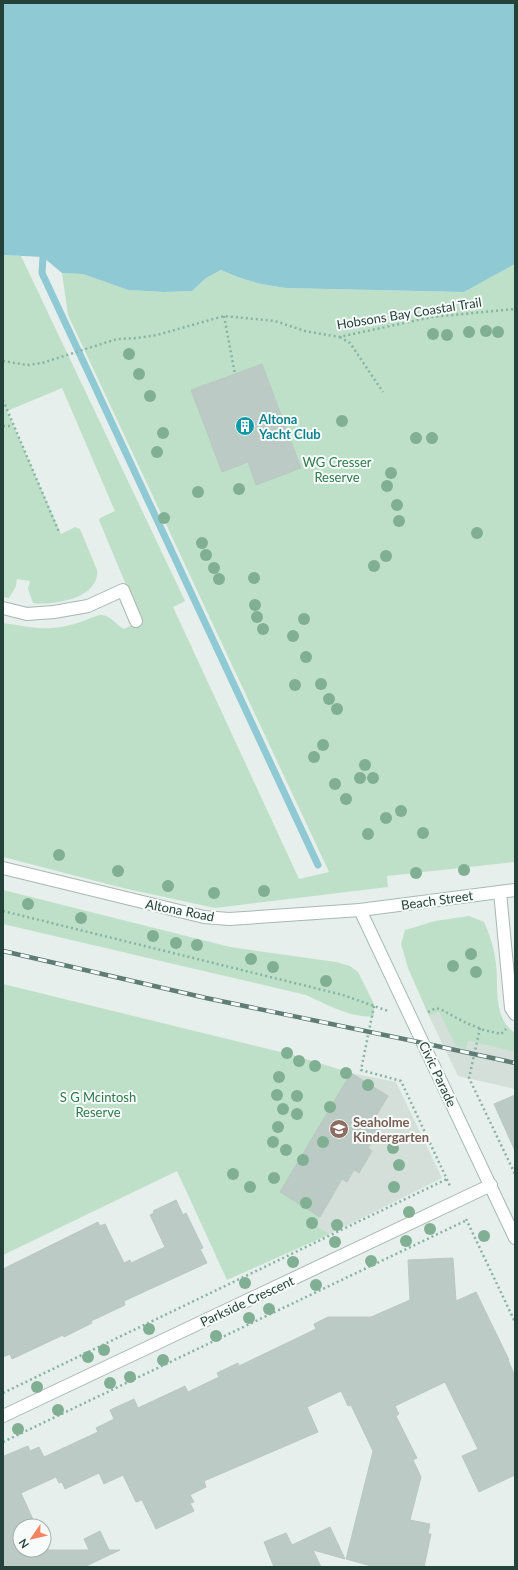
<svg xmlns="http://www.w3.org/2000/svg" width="518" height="1570" font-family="Lato,sans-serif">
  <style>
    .built { fill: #d4dfda }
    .green { fill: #bfe0c8 }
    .water { fill: #8ec9d4 }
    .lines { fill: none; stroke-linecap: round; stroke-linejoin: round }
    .stream { stroke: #8ec9d4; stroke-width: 7 }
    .building { fill: #bbcac4; stroke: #b8c9c2 }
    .lane-casing { stroke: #a8b8b2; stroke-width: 14 }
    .street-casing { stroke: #a8b8b2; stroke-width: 14 }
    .secondary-casing { stroke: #a4bbb3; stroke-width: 14 }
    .path { stroke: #86b3a5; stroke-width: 2.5; stroke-dasharray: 2 3; stroke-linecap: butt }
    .lane { stroke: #fff; stroke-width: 12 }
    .street { stroke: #fff; stroke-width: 12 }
    .secondary { stroke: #fff; stroke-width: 12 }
    .rail-casing { stroke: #5f7d75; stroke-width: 4.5 }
    .rail { stroke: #f7fbf9; stroke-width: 3; stroke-dasharray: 9; stroke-linecap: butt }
    .tree { fill: #80af93 }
    .labels { text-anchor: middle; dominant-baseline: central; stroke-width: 4; stroke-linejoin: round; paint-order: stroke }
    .street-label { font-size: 13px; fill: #24423a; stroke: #f7fbf9 }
    .culture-label { font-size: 13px; font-weight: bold; fill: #0d838f; stroke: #f7fbf9; text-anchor: start }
    .park-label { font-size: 13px; fill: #2d7a4b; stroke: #f7fbf9 }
    .education-label { font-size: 13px; font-weight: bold; fill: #785e54; stroke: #f7fbf9; text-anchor: start }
  </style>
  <rect width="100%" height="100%" fill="#e6efeb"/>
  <g class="built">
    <polygon points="439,1012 468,1041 515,1052 515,1089 458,1076 429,1016"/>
    <polygon points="289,1054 351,1073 396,1082 442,1178 330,1234 314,1225 320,1217 280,1192"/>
  </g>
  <g class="green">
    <path d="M3,255l18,1 164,345 -12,6 126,272 30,-7 -261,-557 -6,-42 21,1 45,16 36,2 28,-1 14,-13 15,-8c21,10 42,15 65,18l178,4 51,-28v598l-128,14 1,11 -173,21 -92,-20 -120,-31v-234c28,4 43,9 71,1 6,-1 22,-9 27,-9 10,0 15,10 23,14l17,-8 -42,-101 1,-2 15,-7 -1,-2 -52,-121 -55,23 54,123 14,-7 5,2 17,41c3,28 -43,36 -64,33l-5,-14 2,-8 -13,-2 -1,7 -7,12 -6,-1z"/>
    <path d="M3,890l227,57 106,15 14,4 8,6 16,32v12c-21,3 -49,-12 -68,-21l-303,-71z"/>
    <path d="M469,916l15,6c6,13 10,26 12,42 3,24 -4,53 19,69v19l-47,-11 -2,8 -10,-3 -17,-34 -10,4 -21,-48 -7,-24 4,-14 30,-9z"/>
    <polygon points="3,984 289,1054 351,1073 280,1192 320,1217 315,1225 330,1234 227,1280 177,1171 3,1255"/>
  </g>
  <path class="water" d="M3,3h512v261l-51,28 -178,-4c-23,-3 -44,-8 -65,-18l-15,8 -14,13 -28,1 -36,-2 -45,-16 -21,-1 -19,-16 -40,-2z"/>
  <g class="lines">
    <polyline class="stream" points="43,257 42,273 318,865"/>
  </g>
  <g class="building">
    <polygon points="262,364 301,468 256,485 248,462 222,472 191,390"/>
    <polygon points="351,1073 388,1096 372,1123 380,1128 368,1148 372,1151 359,1173 354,1170 347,1182 342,1179 320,1217 280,1192"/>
    <polygon points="515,1095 515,1151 494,1104"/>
    <polygon points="176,1200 183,1215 186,1213 203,1248 200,1249 207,1263 124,1301 125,1305 91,1321 92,1323 64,1337 63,1335 12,1359 10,1354 3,1357 3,1269 98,1222 100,1226 105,1224 124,1263 130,1260 131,1263 165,1247 150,1215 154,1213 153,1211"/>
    <polygon points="453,1258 456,1301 476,1292 509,1360 508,1360 515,1376 515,1475 479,1492 462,1456 478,1449 445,1382 395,1406 399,1414 396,1416 417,1458 413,1460 421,1477 410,1520 430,1524 428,1534 431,1534 424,1567 375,1567 346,1559 373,1451 351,1405 348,1406 341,1391 307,1407 318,1432 204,1481 206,1487 190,1495 194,1502 190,1503 194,1511 156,1529 142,1500 136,1502 123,1475 104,1484 99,1473 65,1489 62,1482 59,1483 56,1477 21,1493 36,1526 20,1526 20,1550 44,1550 44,1542 48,1550 89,1550 84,1539 100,1531 109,1550 120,1550 84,1567 3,1567 3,1454 4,1456 28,1446 30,1451 39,1447 44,1457 98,1432 96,1428 114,1419 110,1410 134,1399 138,1408 185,1386 188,1392 219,1377 217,1373 238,1363 239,1366 316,1329 314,1324 328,1317 371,1317 410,1300 408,1260"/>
    <polygon points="330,1527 345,1559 313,1550 321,1567 274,1567 264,1542 286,1533 292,1545"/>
  </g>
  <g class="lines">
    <g class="lane-casing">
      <polyline id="lane" points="3,608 27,614 54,612 88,606 123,590 136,621"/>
    </g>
    <g class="street-casing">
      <g id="street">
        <polyline points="3,868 204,917 229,919 360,910"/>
        <polyline points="500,892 511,1008 515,1014"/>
        <polyline points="3,1416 491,1185"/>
      </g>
    </g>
    <g class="secondary-casing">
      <polyline id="secondary" points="515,890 360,910 515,1238"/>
    </g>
    <g class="path">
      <polyline points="224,316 235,374"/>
      <polyline points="340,337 350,343 383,392"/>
      <polyline points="3,361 27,365 42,363 117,339 137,338 157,335 224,316 275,321 305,331 339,337 432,317 515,309"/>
      <polyline points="3,400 59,532"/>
      <polyline points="3,426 13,426"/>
      <polyline points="3,911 343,995 388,1011"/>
      <polyline points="374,1006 361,1070 401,1081 450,1186"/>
      <polyline points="428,1012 436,1008 442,1010 464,1022 484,1030 501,1034 506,1029"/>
      <polyline points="480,1028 469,1078 515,1174"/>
      <polyline points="466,1219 515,1322"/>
      <polyline points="3,1393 447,1179"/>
      <polyline points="3,1442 467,1220"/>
    </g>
    <use href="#lane" class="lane"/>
    <use href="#street" class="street"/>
    <use href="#secondary" class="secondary"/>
    <g class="rail-casing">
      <polyline id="rail" points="3,951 206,998 423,1043 515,1063"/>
    </g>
    <use href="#rail" class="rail"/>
  </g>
  <g class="tree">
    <circle cx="486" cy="331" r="6"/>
    <circle cx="469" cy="332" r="6"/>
    <circle cx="498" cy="332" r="6"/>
    <circle cx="433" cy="334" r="6"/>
    <circle cx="447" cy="335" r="6"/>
    <circle cx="129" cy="354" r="6"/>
    <circle cx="139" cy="374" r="6"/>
    <circle cx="150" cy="396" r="6"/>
    <circle cx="342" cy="421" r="6"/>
    <circle cx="163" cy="433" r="6"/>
    <circle cx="416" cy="438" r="6"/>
    <circle cx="432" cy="438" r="6"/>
    <circle cx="157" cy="452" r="6"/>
    <circle cx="391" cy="473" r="6"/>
    <circle cx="387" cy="486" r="6"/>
    <circle cx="239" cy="489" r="6"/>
    <circle cx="198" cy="492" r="6"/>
    <circle cx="397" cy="505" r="6"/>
    <circle cx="164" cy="518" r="6"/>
    <circle cx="399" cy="521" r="6"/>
    <circle cx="477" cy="533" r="6"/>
    <circle cx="202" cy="543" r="6"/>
    <circle cx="206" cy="555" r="6"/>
    <circle cx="386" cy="556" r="6"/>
    <circle cx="374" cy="566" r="6"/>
    <circle cx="214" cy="568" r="6"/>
    <circle cx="254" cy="578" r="6"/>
    <circle cx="219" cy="579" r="6"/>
    <circle cx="255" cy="605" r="6"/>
    <circle cx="257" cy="617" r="6"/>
    <circle cx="304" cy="619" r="6"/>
    <circle cx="263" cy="629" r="6"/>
    <circle cx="293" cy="636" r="6"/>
    <circle cx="306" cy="657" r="6"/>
    <circle cx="321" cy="684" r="6"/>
    <circle cx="295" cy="685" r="6"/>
    <circle cx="329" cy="699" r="6"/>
    <circle cx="337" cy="709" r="6"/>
    <circle cx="323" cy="745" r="6"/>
    <circle cx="314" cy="757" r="6"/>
    <circle cx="365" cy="765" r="6"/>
    <circle cx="360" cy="778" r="6"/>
    <circle cx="373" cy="778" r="6"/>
    <circle cx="335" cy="784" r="6"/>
    <circle cx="346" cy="799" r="6"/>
    <circle cx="401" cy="811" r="6"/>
    <circle cx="386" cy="818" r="6"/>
    <circle cx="423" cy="833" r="6"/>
    <circle cx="368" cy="834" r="6"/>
    <circle cx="59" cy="855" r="6"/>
    <circle cx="464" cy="870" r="6"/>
    <circle cx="118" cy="871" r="6"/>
    <circle cx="416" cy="873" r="6"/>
    <circle cx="168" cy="886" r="6"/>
    <circle cx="264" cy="891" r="6"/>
    <circle cx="214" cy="893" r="6"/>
    <circle cx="28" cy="904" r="6"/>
    <circle cx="81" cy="918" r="6"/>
    <circle cx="153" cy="936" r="6"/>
    <circle cx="176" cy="943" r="6"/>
    <circle cx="197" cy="945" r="6"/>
    <circle cx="471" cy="954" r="6"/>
    <circle cx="251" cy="959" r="6"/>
    <circle cx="453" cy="966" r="6"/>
    <circle cx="273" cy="967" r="6"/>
    <circle cx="476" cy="972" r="6"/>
    <circle cx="326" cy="981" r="6"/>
    <circle cx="287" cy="1053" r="6"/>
    <circle cx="299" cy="1061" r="6"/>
    <circle cx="315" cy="1066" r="6"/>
    <circle cx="346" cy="1073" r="6"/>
    <circle cx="279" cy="1077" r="6"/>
    <circle cx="368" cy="1085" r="6"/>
    <circle cx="277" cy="1095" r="6"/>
    <circle cx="297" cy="1096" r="6"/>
    <circle cx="330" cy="1107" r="6"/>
    <circle cx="283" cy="1109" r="6"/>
    <circle cx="297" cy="1114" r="6"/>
    <circle cx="278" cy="1127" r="6"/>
    <circle cx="273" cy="1142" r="6"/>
    <circle cx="323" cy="1142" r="6"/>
    <circle cx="393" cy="1148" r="6"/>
    <circle cx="286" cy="1150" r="6"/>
    <circle cx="303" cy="1160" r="6"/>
    <circle cx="399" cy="1165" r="6"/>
    <circle cx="233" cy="1174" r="6"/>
    <circle cx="274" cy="1178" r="6"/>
    <circle cx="250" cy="1187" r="6"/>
    <circle cx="394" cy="1187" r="6"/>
    <circle cx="306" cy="1203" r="6"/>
    <circle cx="409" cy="1212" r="6"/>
    <circle cx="312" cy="1223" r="6"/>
    <circle cx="337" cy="1225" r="6"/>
    <circle cx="430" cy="1229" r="6"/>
    <circle cx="484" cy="1236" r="6"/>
    <circle cx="406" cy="1241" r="6"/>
    <circle cx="335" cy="1242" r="6"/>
    <circle cx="371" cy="1261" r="6"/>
    <circle cx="293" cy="1262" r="6"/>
    <circle cx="245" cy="1283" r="6"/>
    <circle cx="316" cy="1285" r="6"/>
    <circle cx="269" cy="1309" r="6"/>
    <circle cx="249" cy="1318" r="6"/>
    <circle cx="149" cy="1329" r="6"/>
    <circle cx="216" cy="1336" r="6"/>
    <circle cx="104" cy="1350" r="6"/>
    <circle cx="88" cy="1357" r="6"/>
    <circle cx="163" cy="1360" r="6"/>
    <circle cx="130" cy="1377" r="6"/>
    <circle cx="110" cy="1383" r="6"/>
    <circle cx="37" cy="1387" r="6"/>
    <circle cx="58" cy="1410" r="6"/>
    <circle cx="18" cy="1429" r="6"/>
  </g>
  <defs>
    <g id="building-disc" transform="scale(1)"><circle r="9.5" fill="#0f9aa8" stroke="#f7fbf9"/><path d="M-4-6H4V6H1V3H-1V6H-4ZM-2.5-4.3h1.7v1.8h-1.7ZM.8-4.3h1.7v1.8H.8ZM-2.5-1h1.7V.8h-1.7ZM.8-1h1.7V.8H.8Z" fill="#fff"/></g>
    <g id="school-disc" transform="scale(1)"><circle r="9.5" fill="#8d6e63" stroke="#f7fbf9"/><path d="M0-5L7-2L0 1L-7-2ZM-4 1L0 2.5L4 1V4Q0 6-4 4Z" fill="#fff"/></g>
  </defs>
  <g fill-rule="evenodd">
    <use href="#building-disc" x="245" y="426"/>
    <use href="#school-disc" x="339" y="1129"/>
  </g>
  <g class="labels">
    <g class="street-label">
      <text transform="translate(409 313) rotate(-9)">Hobsons Bay Coastal Trail</text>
      <text transform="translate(437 900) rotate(-8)">Beach Street</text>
      <text transform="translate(180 910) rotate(11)">Altona Road</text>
      <text transform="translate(438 1074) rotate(65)">Civic Parade</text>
      <text transform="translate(247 1301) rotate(-25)">Parkside Crescent</text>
    </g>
    <g class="culture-label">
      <text x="259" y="419">Altona<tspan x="259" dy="15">Yacht Club</tspan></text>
    </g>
    <g class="park-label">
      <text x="337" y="462">WG Cresser<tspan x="337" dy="15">Reserve</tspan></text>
      <text x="98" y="1097">S G Mcintosh<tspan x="98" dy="15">Reserve</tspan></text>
    </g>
    <g class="education-label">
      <text x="353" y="1122">Seaholme<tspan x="353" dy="15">Kindergarten</tspan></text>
    </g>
  </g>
  <rect width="518" height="1570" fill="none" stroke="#24423a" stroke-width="8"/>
  <g transform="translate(32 1538) rotate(236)"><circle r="19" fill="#f7fbf9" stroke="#a3b1ad"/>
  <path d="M0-3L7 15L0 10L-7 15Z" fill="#f4845f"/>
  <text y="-6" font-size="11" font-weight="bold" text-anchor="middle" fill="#24423a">N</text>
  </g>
</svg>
